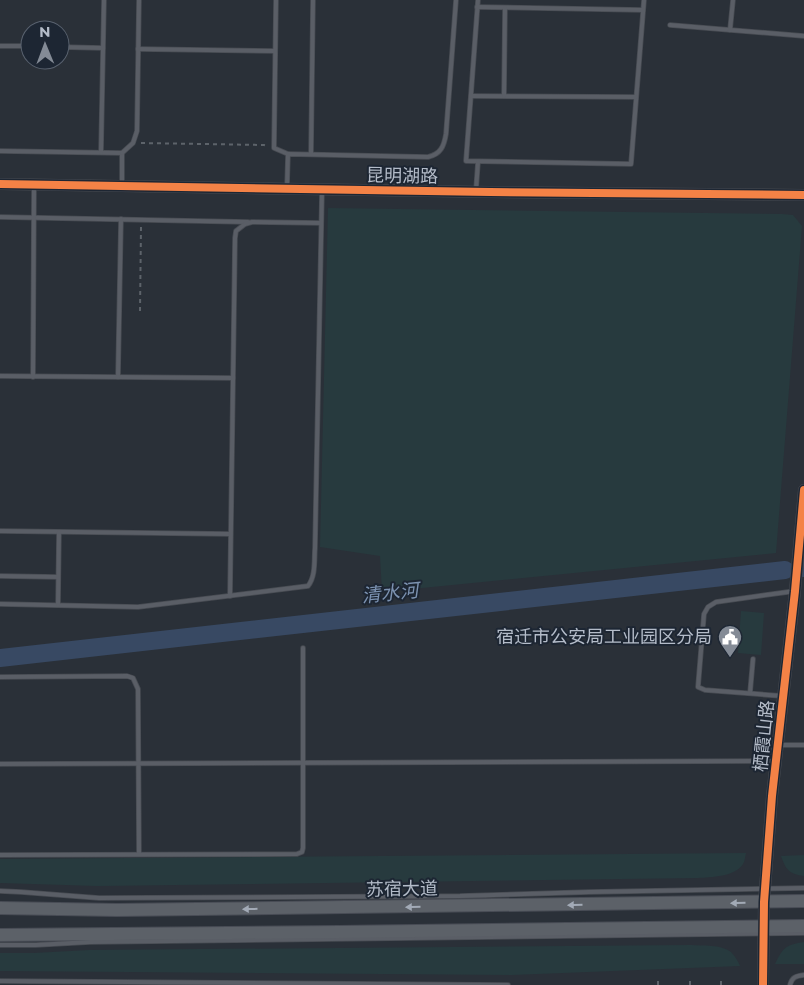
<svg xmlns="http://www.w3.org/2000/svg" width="804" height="985" font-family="Montserrat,'Noto Sans SC',sans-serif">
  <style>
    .green { fill: #273a3e }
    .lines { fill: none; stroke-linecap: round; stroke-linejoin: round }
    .river { stroke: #384963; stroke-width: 18 }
    .service-casing { stroke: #484c53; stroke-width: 5.5 }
    .tertiary-casing { stroke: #484c53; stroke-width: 12 }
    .primary-casing { stroke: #484c55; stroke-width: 14 }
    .path { stroke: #5d636a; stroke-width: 2; stroke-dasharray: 4 4; stroke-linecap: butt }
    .service { stroke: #5a5e66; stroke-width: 4 }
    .tertiary { stroke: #5a5e66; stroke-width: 10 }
    .primary { stroke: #5c6168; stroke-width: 12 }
    .cycleway-casing { stroke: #1d2633; stroke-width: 11 }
    .cycleway { stroke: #f48246; stroke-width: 8 }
    .oneway { fill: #a2aab6 }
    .labels { text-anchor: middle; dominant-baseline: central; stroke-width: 4; stroke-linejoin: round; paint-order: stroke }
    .street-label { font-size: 18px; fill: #b4bcc9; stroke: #1d2633 }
    .poi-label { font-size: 18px; fill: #b4bcc9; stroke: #1d2633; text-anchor: end }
    .water-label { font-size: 19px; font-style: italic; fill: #7c92b1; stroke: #1d2633 }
  </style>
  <rect width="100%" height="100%" fill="#2a3038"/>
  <g class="green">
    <polygon points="328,208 782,214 793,215 802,226 776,553 382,592 380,556 320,547"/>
    <polygon points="741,611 764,613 761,655 738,653"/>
    <path d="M746,853c-1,4 -1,8 -3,11 -8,13 -32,13 -45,14l-601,8 -97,-3v-24z"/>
    <path d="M804,855v21c-15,-2 -18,-6 -23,-20z"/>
    <path d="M804,942v22h-29c8,-17 11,-19 29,-22z"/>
    <path d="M691,945c12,1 30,-1 40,7 4,4 7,9 9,14l-228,9 -512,-4v-18h34l55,-3z"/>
  </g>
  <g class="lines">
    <g class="river">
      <polyline points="803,568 804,568"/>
      <polyline points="0,658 785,570"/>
    </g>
    <g class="service-casing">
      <g id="service">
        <polyline points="276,0 274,148 288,154"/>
        <polyline points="478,0 466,161 631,164 644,0"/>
        <polyline points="477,7 643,10"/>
        <polyline points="670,25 804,36"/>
        <polyline points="730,30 733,0"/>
        <polyline points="0,46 30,46"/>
        <polyline points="60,47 103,48"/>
        <polyline points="138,49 275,51"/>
        <polyline points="471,96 636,97"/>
        <polyline points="504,96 505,8"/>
        <polyline points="0,151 122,153 122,186"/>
        <polyline points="101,152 104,0"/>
        <polyline points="122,153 133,143 137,131 139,0"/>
        <polyline points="311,154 313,0"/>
        <path d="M287,187l1,-33 140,3c13,-3 16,-11 18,-23l10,-134"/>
        <polyline points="476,190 478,162"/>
        <polyline points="0,217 248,222"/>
        <polyline points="0,376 233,378"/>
        <polyline points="33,377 34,187"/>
        <polyline points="118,377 121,219"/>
        <polyline points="0,531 230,534"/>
        <polyline points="0,576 58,577"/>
        <polyline points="230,596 235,238 236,231 245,224 252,222 321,223"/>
        <path d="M0,604l138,3 170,-21c8,-10 6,-26 7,-38l7,-358"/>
        <polyline points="58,605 59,532"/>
        <polyline points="0,677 127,676 133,678 138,689 139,854"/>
        <polyline points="750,693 753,659"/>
        <polyline points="782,696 705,690 698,687 704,614 708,607 716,602 795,591"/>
        <polyline points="780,745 804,745"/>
        <polyline points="0,764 776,761"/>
        <polyline points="0,855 297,854 302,852 303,848 303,648"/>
        <polyline points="0,891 21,892 99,898 460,896 589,892 804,888"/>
        <polyline points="0,945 36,945 90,942 804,933"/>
        <polyline points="0,981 508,985"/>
        <path d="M790,985c2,-8 6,-9 14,-10"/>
      </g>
    </g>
    <g class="tertiary-casing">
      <g id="tertiary">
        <polyline points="0,184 490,192 804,195"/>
        <polyline points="763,985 764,902 772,796 795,591 804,490"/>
      </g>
    </g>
    <g class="primary-casing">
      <g id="primary">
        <polyline points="0,908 117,910 804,901"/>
        <polyline points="0,935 339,932 804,926"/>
      </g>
    </g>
    <g class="path">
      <polyline points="141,143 264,145 268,146"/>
      <polyline points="140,311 141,227"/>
      <polyline points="658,985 658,978"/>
      <polyline points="690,985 690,977"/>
      <polyline points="721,985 721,977"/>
    </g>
    <use href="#service" class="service"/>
    <use href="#tertiary" class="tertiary"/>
    <use href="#primary" class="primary"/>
    <g class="cycleway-casing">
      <g id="cycleway">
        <polyline points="0,184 490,192 804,195"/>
        <polyline points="763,985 764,902 772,796 795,591 804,490"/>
      </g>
    </g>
    <use href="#cycleway" class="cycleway"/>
  </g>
  <defs><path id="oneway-solid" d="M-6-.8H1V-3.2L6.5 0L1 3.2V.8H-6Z" transform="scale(1.25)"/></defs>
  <g class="oneway">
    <use href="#oneway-solid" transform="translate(738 903) rotate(179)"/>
    <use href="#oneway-solid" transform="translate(575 905) rotate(179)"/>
    <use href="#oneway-solid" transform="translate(413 907) rotate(179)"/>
    <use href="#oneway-solid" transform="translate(250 909) rotate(179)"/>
  </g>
  <defs>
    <g id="civic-pin" transform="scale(1.25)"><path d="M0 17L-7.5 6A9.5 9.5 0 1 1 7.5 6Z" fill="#848b96" stroke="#1d2633"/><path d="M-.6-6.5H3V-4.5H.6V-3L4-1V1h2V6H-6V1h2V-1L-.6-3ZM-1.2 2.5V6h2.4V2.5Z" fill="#fff"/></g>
  </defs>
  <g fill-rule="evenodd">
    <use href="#civic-pin" x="730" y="637"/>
  </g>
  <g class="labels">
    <g class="street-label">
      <text transform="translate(402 176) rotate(1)">昆明湖路</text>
      <text transform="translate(764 736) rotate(-84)">栖霞山路</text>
      <text transform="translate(402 889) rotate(-1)">苏宿大道</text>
    </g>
    <g class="poi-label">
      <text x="712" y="637">宿迁市公安局工业园区分局</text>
    </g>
    <g class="water-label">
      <text transform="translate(390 593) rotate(-6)">清水河</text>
    </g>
  </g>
  <g transform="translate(45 45) rotate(359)"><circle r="24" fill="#1d2633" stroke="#59626f"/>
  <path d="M0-4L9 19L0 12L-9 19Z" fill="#848b96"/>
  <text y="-8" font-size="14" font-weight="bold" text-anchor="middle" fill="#b4bcc9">N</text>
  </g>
</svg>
